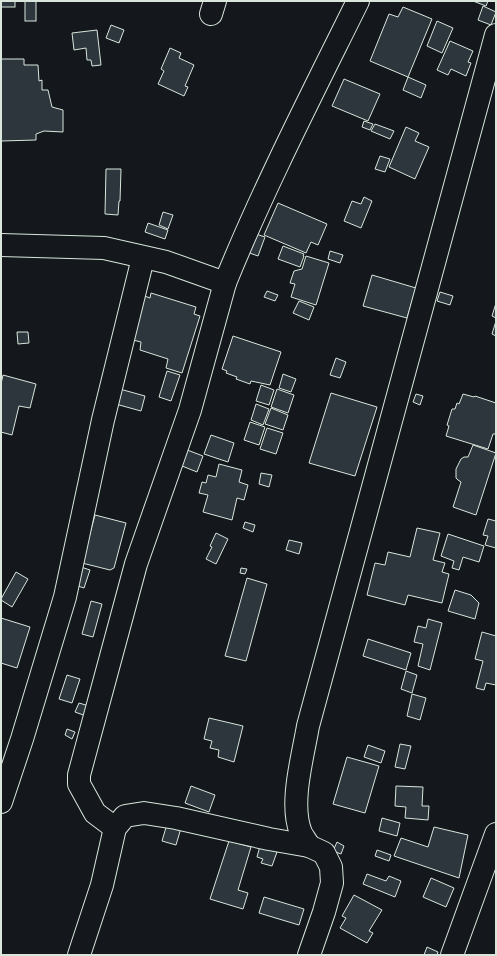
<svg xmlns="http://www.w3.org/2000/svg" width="497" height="956" font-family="Jost,sans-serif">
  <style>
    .building { fill: #2c363c; stroke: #d8e6dc }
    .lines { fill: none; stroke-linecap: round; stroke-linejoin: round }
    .minor-casing { stroke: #d8e6dc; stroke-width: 24 }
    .minor { stroke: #14181c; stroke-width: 22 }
  </style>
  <rect width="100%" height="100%" fill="#14181c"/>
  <g class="building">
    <rect x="1" y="1" width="14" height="6"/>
    <rect x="25" y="1" width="11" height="20"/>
    <polygon points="473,1 488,1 486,6"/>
    <polygon points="483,6 496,12 491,25 478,20"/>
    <polygon points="403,7 432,19 408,77 370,61 389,14 398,17"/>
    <polygon points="437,21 453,28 442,53 427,46"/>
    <polygon points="111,25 124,30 119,43 106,38"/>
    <polygon points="97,30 101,65 92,66 91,60 87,60 86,48 74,50 72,33"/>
    <polygon points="450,41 473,51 468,62 471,63 466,76 451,69 448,75 437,70"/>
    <polygon points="170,48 181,53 179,58 194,65 185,86 188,87 184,96 158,84 164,71 161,69"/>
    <polygon points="1,59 24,59 24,65 38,65 39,81 42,80 42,90 48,90 52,107 63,110 63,132 44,131 36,134 36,140 1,141"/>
    <polygon points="408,77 426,85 421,98 403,90"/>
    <polygon points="344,79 380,94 368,121 332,106"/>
    <polygon points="364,121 373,124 370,130 362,127"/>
    <polygon points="375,124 394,131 390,139 371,131"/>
    <polygon points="406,127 419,133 415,141 429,147 415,179 389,167"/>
    <polygon points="380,156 390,159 385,172 375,169"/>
    <polygon points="106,169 121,169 120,201 119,201 118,215 105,214"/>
    <polygon points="364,197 372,201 361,228 344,221 352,201 361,204"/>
    <polygon points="278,203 327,224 318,245 311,242 306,253 264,235"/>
    <polygon points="163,212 173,215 168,229 159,225"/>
    <polygon points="148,223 168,230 165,239 145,232"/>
    <polygon points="250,232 265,237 258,256 244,251"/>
    <polygon points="283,246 304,254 303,256 304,256 300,267 278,259"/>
    <polygon points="330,251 343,255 340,263 328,259"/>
    <polygon points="306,256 329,263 316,305 291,297 295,284 290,283 294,271 302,269"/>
    <polygon points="372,275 416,288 407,318 363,306"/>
    <polygon points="267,291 278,295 275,301 264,297"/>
    <polygon points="440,292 453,296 450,305 437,301"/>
    <polygon points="151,293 196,307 194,314 200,316 182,373 166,368 168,359 140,350 141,342 129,339 142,295 150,298"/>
    <polygon points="299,301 314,307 309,320 293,313"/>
    <polygon points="496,303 496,318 492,316"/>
    <polygon points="496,321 496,336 492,334"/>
    <polygon points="17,332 28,332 29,343 18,344"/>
    <polygon points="233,336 281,352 270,385 251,381 250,384 236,379 237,377 226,373 227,371 222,369"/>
    <polygon points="336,358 346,362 340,378 330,375"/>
    <polygon points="167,371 180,375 171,401 159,397"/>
    <polygon points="283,374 296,379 291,392 279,388"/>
    <polygon points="3,375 36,384 30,408 19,406 12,435 1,432 1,384"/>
    <polygon points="261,385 274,390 269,405 256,401"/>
    <polygon points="116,388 145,396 141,411 112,403"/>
    <polygon points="277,389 294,395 288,413 271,407"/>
    <polygon points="331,393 377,407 355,476 309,463"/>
    <polygon points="416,394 423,396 420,405 413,402"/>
    <polygon points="463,394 474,397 475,396 496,403 496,434 493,434 488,449 446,436 449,426 447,425 452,409 455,409 457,403 459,404"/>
    <polygon points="256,404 269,409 263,425 251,420"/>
    <polygon points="271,408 288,415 283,430 265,424"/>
    <polygon points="250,422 265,427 259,445 244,440"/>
    <polygon points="267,428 283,433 276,454 260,449"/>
    <polygon points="211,435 234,443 228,462 204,454"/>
    <polygon points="473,445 496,453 476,515 453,507 461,482 458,480 456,478 456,469 461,459 464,457 468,457"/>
    <polygon points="182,448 203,456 197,472 177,464"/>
    <polygon points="219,464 242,470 239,482 248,485 244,500 237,498 232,520 203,512 208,495 199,493 202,482 206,483 208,475 216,477"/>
    <polygon points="261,473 272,475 269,487 259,484"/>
    <polygon points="95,515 126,523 114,568 110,570 82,563"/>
    <polygon points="488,519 496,521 496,548 485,545 488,536 483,535"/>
    <polygon points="245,522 255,525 253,532 243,528"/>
    <polygon points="417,528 440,533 433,560 445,563 442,572 449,574 442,603 408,595 405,605 367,595 375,563 385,565 388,552 410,557"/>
    <polygon points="216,533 228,539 216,564 206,559 212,547 210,546"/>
    <polygon points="448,534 484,546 479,562 463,557 459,570 452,568 454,561 441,556"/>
    <polygon points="289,540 302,543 299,554 286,550"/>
    <polygon points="78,566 90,570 84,588 72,584"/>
    <polygon points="241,568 247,569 245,574 240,573"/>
    <polygon points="16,572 28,579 12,607 1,600 1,599"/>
    <polygon points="247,578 267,584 246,661 225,656"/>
    <polygon points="455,590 471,595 479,603 475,619 448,611"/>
    <polygon points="91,601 102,604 93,637 82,634"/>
    <polygon points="1,618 30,627 17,668 1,663"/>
    <polygon points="428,619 442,623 430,670 418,666 423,644 414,642 418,626 426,628"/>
    <polygon points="482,632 496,636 496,685 486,683 484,690 476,688 483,661 475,659"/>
    <polygon points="368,639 411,653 406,670 363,656"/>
    <polygon points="406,671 417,675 412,693 401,689"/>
    <polygon points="67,675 80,679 72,703 59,699"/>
    <polygon points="412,694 426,698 420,720 407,716"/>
    <polygon points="79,703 89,706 86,716 75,712"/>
    <polygon points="209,718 243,726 234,762 218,757 219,750 210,748 212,741 204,739"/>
    <polygon points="67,729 75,732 72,739 65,735"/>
    <polygon points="400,744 411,746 405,769 395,767"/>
    <polygon points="368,745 385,751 381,763 364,757"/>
    <polygon points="347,757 379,766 365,813 333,804"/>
    <polygon points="191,786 215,795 209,812 185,803"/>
    <polygon points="396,786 423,787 422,806 429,806 428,820 405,818 406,807 395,806"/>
    <polygon points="382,818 400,823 397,836 379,831"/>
    <polygon points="167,824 181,828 176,845 162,841"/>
    <polygon points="434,827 468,835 459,878 394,856 401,838 428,847"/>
    <polygon points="229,841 251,847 238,890 248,893 243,909 210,899"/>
    <polygon points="337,842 344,846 341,854 333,851"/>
    <polygon points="260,846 277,852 272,866 261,863 263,859 257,857"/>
    <polygon points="377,850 391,855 389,861 375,856"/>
    <polygon points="367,874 386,881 389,876 401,881 395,897 363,884"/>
    <polygon points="431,878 454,888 446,907 423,897"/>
    <polygon points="354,895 382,910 369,931 373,933 367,943 340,928 346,918 342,916"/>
    <polygon points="264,897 304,909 299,925 259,913"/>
    <polygon points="427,947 438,952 437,955 424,955"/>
  </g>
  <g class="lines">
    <g class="minor-casing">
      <g id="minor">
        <polyline points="211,14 215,1"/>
        <path d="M1,245l103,3 62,14 59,21c39,-96 87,-189 133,-282"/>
        <polyline points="1,802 22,739 65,597 103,420 143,258"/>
        <polyline points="115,828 95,813 79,784 79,775 136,564 190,410 225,283"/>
        <path d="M309,846c-2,-4 -6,-9 -8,-13 -12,-29 2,-77 7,-107l188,-691"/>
        <polyline points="79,955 102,885 115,828 125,816 144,813 176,818 269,839 309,846 324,853 331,867 332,883 324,912 309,955"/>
        <polyline points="452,955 496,834"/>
      </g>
    </g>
    <use href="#minor" class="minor"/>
  </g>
  <rect width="497" height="956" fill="none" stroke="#d8e6dc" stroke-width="4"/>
</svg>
